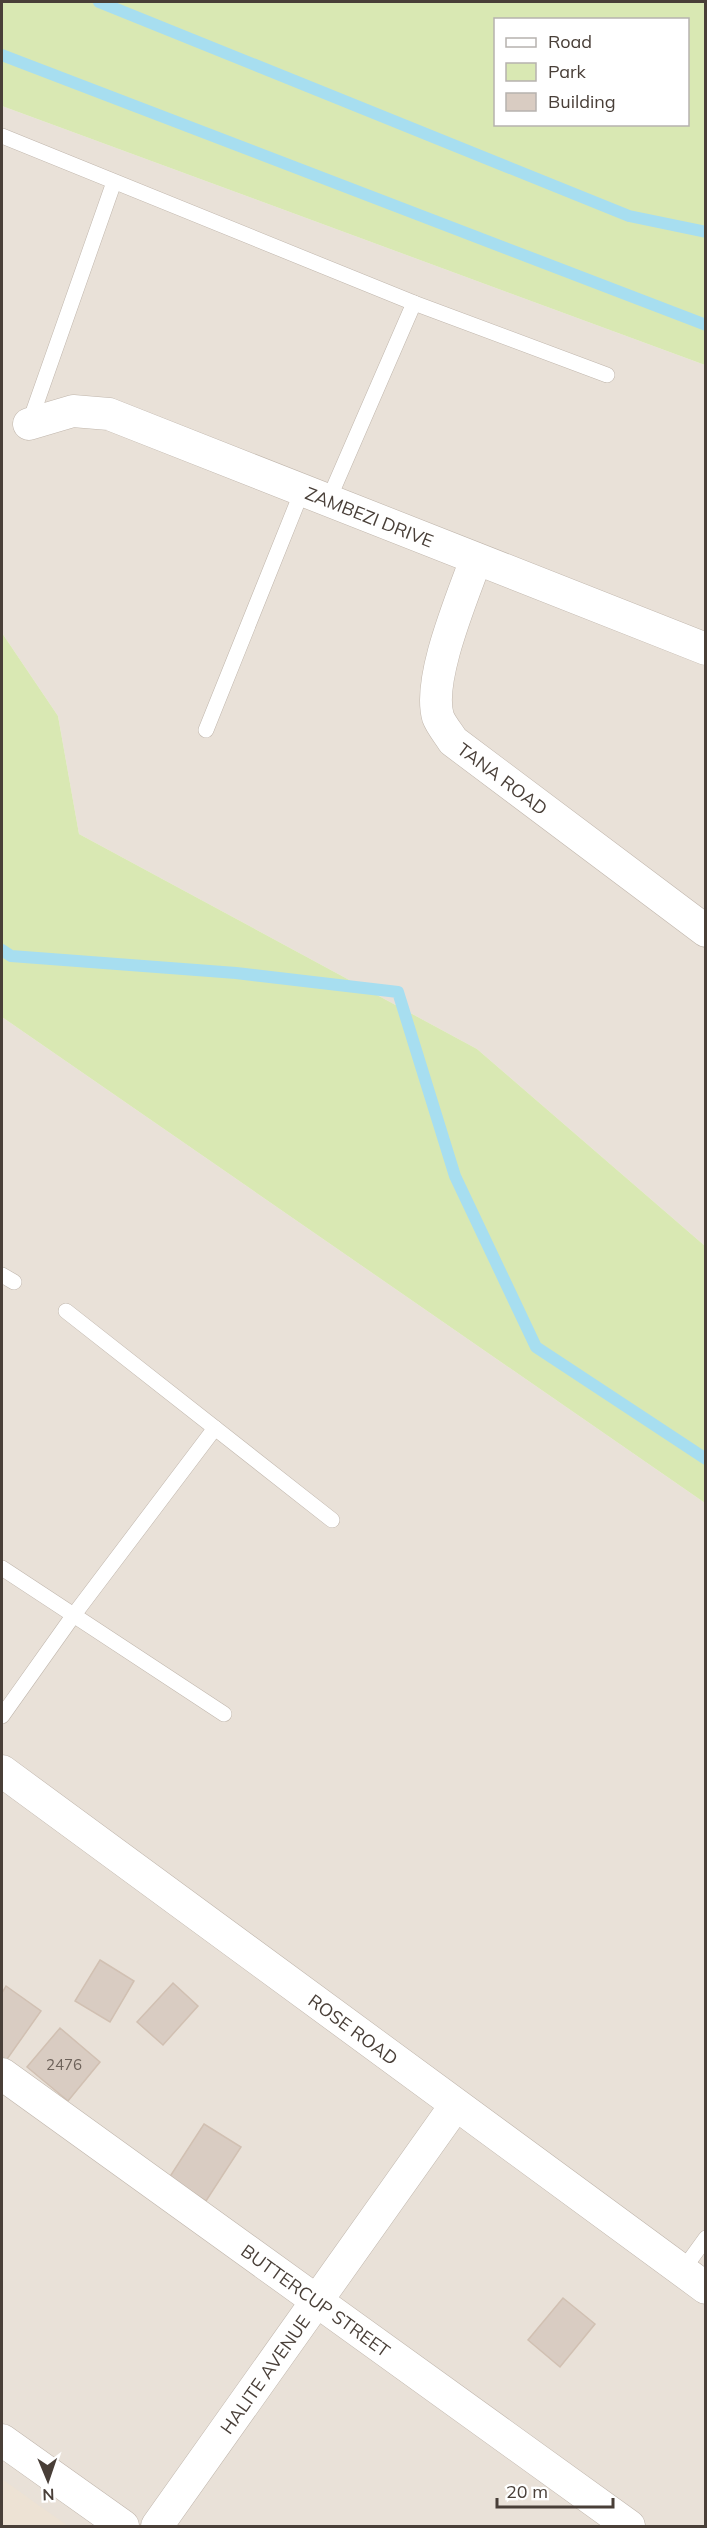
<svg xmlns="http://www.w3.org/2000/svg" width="707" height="2528" font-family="Mulish,sans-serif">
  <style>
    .residential { fill: #e9e1d8 }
    .education { fill: #ede2d4 }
    .green { fill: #d9e8b3; fill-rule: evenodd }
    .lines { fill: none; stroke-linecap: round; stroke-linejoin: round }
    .stream { stroke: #a7def0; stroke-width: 12 }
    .building { fill: #d9ccc2; stroke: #d1c0b2; stroke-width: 1.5 }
    .service-casing { stroke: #c0b6ac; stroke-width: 16 }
    .minor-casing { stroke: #c0b6ac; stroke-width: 33 }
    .service { stroke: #fff; stroke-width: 15 }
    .minor { stroke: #fff; stroke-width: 32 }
    .labels { text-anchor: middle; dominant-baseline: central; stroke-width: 4.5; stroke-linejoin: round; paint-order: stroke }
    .number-label { font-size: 15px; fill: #6d625a }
    .street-label { font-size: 18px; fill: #493f38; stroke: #fff }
  </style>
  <rect width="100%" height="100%" fill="#f5f0ea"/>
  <g class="residential">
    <polygon points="2,106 705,365 705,1246 477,1049 79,834 58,716 2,633"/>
    <polygon points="2,1017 705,1503 705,2526 2,2526"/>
  </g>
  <polygon class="education" points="2,2479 68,2526 2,2526"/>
  <g class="green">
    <path d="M2,2h703v363l-703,-259zM496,20h192v104h-192z"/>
    <polygon points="2,633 58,716 79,834 477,1049 705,1246 705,1503 2,1017"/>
  </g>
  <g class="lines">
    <g class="stream">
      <polyline points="99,2 629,216 706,232"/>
      <polyline points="2,55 706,325"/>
      <polyline points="2,950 11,956 236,973 398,992 455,1176 536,1347 706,1459"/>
    </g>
  </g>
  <g class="building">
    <polygon points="100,1960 134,1981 110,2022 75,2001"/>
    <polygon points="173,1983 198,2006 163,2045 137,2022"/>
    <polygon points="6,1986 41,2011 5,2062 2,2060 2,1993"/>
    <polygon points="60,2028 100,2062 68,2101 27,2067"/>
    <polygon points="204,2124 241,2147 206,2201 169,2178"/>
    <polygon points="563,2298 595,2324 560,2367 528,2340"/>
  </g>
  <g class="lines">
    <g class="service-casing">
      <g id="service">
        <polyline points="2,136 414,303 607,375"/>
        <polyline points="29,424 114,182"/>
        <polyline points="328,501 414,303"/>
        <polyline points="206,730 302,491"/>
        <polyline points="2,1275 14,1282"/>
        <polyline points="66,1311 332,1520"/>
        <polyline points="2,1568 224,1714"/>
        <polyline points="2,1716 73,1616 215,1428"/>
        <polyline points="682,2271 706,2238"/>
      </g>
    </g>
    <g class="minor-casing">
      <g id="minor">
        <path id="s1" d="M29,424l44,-13 36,3 597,235"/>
        <path id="s2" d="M476,559c-13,37 -49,120 -38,158 3,8 10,16 15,24l253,190"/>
        <path id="s3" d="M2,1771l704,517"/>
        <path id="s4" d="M2,2074l627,452"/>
        <polyline points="2,2440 123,2526"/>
        <path id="s5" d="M157,2526l298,-420"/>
      </g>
    </g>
    <use href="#service" class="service"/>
    <use href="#minor" class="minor"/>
  </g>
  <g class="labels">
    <g class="number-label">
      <text x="64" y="2064">2476</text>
    </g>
    <g class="street-label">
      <text stroke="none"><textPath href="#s1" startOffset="362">ZAMBEZI DRIVE</textPath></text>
      <text stroke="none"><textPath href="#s2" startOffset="255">TANA ROAD</textPath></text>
      <text stroke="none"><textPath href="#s3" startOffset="436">ROSE ROAD</textPath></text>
      <text stroke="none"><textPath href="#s4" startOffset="387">BUTTERCUP STREET</textPath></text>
      <text stroke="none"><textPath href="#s5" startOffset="186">HALITE AVENUE</textPath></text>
    </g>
  </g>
  <rect width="707" height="2528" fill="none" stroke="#493f38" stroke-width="6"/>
  <rect x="494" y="18" width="195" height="108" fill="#ffffff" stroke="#b6b2af" stroke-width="1.5"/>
  <rect x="506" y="38" width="30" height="9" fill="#ffffff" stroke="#b6b2af" stroke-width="1.5"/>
  <text x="548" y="48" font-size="18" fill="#493f38">Road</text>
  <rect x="506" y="63" width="30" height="18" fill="#d9e8b3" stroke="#b6b2af" stroke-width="1.5"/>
  <text x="548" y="78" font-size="18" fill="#493f38">Park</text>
  <rect x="506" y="93" width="30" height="18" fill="#d9ccc2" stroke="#b6b2af" stroke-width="1.5"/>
  <text x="548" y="108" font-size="18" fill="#493f38">Building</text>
  <g transform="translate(48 2480) rotate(178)" stroke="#ffffff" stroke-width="4.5" paint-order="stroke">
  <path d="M0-4.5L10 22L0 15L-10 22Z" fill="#493f38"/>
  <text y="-9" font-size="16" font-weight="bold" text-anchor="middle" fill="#493f38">N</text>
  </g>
  <path d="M497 2498v9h116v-9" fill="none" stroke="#493f38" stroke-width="3"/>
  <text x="506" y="2498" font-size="18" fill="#493f38" stroke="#ffffff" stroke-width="4.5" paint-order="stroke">20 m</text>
</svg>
